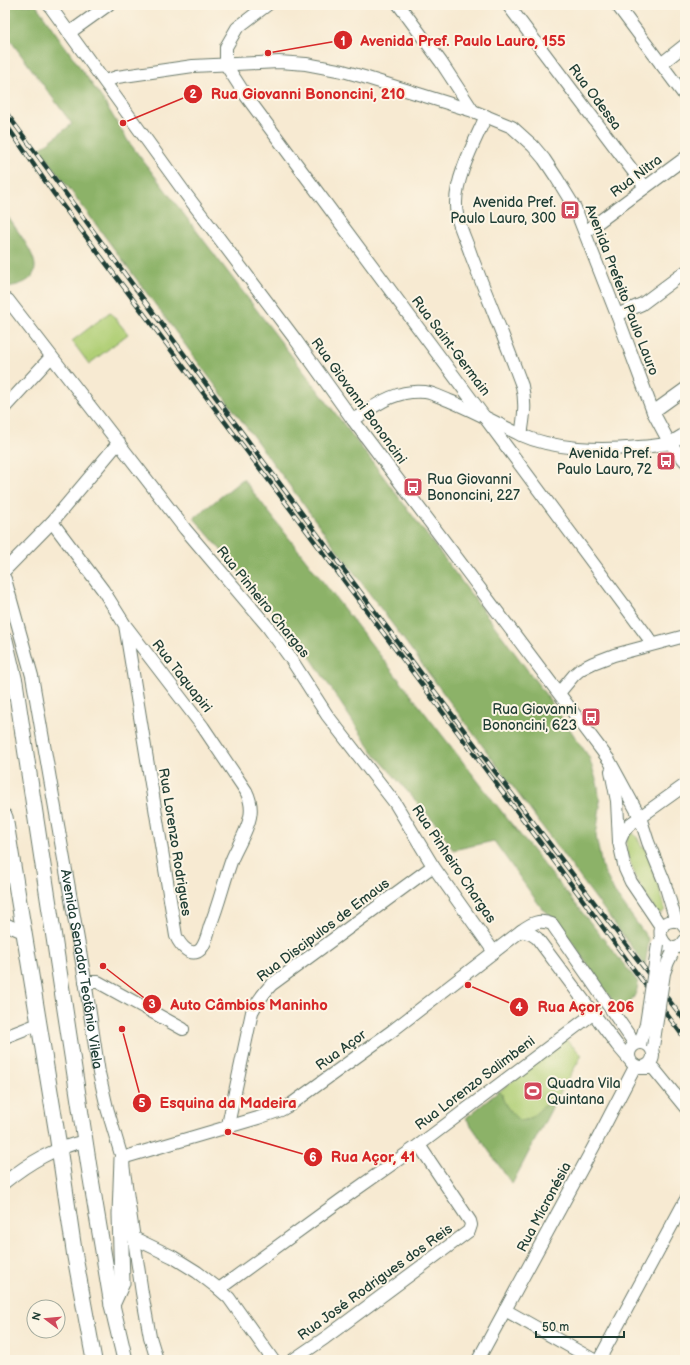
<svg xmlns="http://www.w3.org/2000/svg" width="690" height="1365" font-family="'Balsamiq Sans',sans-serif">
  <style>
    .green { fill: #b0cf76; stroke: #688655 }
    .forest { fill: #8cb267; stroke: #56784e }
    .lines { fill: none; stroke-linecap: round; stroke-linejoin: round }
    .minor-casing { stroke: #6b7a6b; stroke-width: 14 }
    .major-casing { stroke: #6b7a6b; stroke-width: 17 }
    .minor { stroke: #fff; stroke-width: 12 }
    .major { stroke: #fff; stroke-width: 15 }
    .rail-casing { stroke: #1f3d34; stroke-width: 4.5 }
    .rail { stroke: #fcf5e5; stroke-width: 3; stroke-dasharray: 9; stroke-linecap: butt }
    .minor-bridge-casing { stroke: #6b7a6b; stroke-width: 14; stroke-linecap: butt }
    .minor-bridge { stroke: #fff; stroke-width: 12 }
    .labels { text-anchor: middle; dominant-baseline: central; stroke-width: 4; stroke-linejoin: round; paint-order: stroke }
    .street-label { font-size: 14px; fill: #1f3d34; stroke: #fcf5e5 }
    .poi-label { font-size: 14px; fill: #1f3d34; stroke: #fcf5e5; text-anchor: end }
    .leader { fill: none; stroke: #d62828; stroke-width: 1.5 }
    .callout-dot { fill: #d62828; stroke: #fcf5e5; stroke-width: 1.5 }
    .mark-label { font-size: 12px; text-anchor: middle; font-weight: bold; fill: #fff }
    .callout-label { font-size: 15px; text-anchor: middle; font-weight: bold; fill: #d62828; stroke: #fcf5e5; stroke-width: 4; stroke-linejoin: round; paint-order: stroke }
  </style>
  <rect width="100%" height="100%" fill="#fcf5e5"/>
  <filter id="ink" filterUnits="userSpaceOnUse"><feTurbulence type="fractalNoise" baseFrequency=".025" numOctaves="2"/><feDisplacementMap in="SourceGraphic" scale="8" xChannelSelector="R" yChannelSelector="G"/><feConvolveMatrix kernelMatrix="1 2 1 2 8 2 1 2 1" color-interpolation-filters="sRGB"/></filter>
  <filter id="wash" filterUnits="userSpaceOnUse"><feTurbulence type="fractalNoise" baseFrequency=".012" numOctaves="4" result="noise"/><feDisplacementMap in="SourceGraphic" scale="16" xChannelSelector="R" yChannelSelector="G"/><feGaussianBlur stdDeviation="0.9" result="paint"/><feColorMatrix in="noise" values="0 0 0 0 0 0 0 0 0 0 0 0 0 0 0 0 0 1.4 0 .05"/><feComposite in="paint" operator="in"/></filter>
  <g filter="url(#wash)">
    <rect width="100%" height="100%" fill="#f7ead2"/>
    <g class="green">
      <polygon points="110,312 128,334 89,364 72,341"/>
      <path d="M630,832c7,2 9,9 12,16l3,-2c7,22 15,42 20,64l-3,3h-5c-11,-15 -40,-64 -27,-81z"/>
      <polygon points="565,1039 582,1055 556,1100 512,1184 466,1118"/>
    </g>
    <g class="forest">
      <polygon points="5,5 36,5 103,100 128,141 371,460 546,695 589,757 598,786 600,807 596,836 602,867 615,893 649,940 645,965 40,149 72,124 5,33 7,11 5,8"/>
      <path d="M5,213c7,10 31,41 30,54 0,15 -18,19 -30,20z"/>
      <path d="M243,479l262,337 133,166c0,12 -8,22 -17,30l-19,-26 -45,-66 -14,-10 -49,-69 -41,9 -17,-26 -63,-72 -66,-100 -113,-134z"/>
      <path d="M499,1091l3,3c-1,7 12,24 19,27 14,-1 21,-19 35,-21l-44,84 -46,-66z"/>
    </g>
  </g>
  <g filter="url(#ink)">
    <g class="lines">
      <g class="minor-casing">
        <g id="minor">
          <polyline points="49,5 185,193 295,339 353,420 609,760 640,817 648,842 664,881 676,921"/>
          <polyline points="267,5 237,28 226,47 226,65 246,96 304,174 653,644"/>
          <polyline points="399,5 441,62 473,111"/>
          <polyline points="508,5 645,187"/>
          <polyline points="617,5 685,96"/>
          <polyline points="69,33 108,5"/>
          <polyline points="661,64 685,45"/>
          <polyline points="105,81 117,77 193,66 279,62 306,64 343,71 364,77 473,111 512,127 533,146 544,159 556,177 575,208 617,315 653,412 669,442 685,461"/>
          <path d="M486,116c-11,25 -31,62 -30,89 0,17 10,34 15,50 17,44 35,87 51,131 4,17 2,32 -1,49"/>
          <polyline points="585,232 685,158"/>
          <polyline points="8,300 185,529 267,626 291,659 327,715 395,803 433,866 494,952"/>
          <polyline points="617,315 642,304 685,272"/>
          <polyline points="5,407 51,357"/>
          <polyline points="653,412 685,389"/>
          <path d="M353,420c23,-15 43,-31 72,-28 8,1 17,6 25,9 24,10 46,22 69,33 35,16 82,17 120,13 10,-1 20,-1 30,-4 5,-2 11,-6 16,-9"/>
          <path d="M52,522l51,68 22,35 78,102 43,64c4,8 6,17 4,26 -3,15 -12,28 -18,42 -8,22 -13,45 -22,67 -2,7 -4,17 -9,23 -10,10 -21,-4 -25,-13l-51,-311"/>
          <polyline points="5,570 52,522 119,442"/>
          <path id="s1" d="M5,579l27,97 52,298 15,99 8,35 15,50 20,135 8,44 7,23"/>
          <polyline points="559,693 574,675 581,669 593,663 614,655 685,636"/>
          <polyline points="611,771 617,801 619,842 625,869 631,882 662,928"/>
          <polyline points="619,842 624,831 629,825 685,785"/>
          <polyline points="5,924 23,932"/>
          <path d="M685,928c-3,-5 -7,-8 -13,-7 -26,3 -2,44 13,19"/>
          <polyline points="521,931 531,934 537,938 617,1045 629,1059"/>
          <polyline points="85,982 98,982 183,1029"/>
          <polyline points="5,1037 38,1024"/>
          <circle cx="641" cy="1055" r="12"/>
          <polyline points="640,1068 651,1068 654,1069 685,1107"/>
          <path d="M228,1125l24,-113c5,-10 11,-18 19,-27l162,-119"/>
          <path d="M122,1158l136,-40 23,-8 9,-5 102,-74 129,-100c11,-8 18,-12 31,-7l83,120"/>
          <path d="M5,1182c25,-20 49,-34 80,-41"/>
          <polyline points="134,1238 173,1257 197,1272 219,1289 229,1298 273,1360"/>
          <polyline points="219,1289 341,1200 419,1145 594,1013"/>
          <polyline points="505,1310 594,1360"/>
          <polyline points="293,1360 325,1338 469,1231 471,1225 470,1221 419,1145"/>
          <polyline points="478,1360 594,1146 635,1067"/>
          <polyline points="599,1360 685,1201"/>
        </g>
      </g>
      <g class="major-casing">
        <g id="major">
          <polyline points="5,640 15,682 89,1167 112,1305 125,1360"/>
          <polyline points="5,817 57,1134 75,1257 94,1360"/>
          <polyline points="112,1305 122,1283 120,1214 122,1158"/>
        </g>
      </g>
      <use href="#minor" class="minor"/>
      <use href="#major" class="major"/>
      <g class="rail-casing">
        <g id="rail">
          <path d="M5,111c224,305 449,610 680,910"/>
          <polyline points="5,123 54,194 549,854 685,1039"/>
        </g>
      </g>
      <use href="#rail" class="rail"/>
      <g class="minor-bridge-casing">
        <g id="minor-bridge">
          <polyline points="642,1037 646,1024 658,944"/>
          <polyline points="653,1047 664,973 668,962 672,954"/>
        </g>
      </g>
      <use href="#minor-bridge" class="minor-bridge"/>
    </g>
  </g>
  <defs>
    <g id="bus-square" transform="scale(1)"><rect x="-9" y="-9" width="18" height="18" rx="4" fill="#d1495b" stroke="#fcf5e5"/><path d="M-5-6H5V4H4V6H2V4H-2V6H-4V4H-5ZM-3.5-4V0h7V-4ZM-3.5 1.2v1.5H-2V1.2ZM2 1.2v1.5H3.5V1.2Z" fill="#fff"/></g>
    <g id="stadium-square" transform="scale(1)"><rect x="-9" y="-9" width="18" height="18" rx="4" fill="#d1495b" stroke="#fcf5e5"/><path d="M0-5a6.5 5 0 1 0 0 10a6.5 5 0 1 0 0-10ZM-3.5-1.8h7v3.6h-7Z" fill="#fff"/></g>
  </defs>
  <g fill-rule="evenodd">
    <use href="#bus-square" x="570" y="210"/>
    <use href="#bus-square" x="666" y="461"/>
    <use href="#bus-square" x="413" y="487"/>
    <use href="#bus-square" x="591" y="717"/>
    <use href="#stadium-square" x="533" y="1091"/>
  </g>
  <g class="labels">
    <g class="street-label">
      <text transform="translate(595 97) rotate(53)">Rua Odessa</text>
      <text transform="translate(636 176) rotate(-37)">Rua Nitra</text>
      <text transform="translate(622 290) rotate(69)">Avenida Prefeito Paulo Lauro</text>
      <text transform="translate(451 346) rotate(53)">Rua Saint-Germain</text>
      <text transform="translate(359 401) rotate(54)">Rua Giovanni Bononcini</text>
      <text transform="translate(263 602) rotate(51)">Rua Pinheiro Chargas</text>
      <text transform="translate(182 676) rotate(52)">Rua Taquapiri</text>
      <text transform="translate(175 842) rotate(81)">Rua Lorenzo Rodrigues</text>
      <text transform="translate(454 864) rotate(56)">Rua Pinheiro Chargas</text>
      <text transform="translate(323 930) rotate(-37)">Rua Discipulos de Emaus</text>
      <text stroke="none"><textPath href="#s1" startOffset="398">Avenida Senador Teotônio Vilela</textPath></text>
      <text transform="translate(341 1050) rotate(-36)">Rua Açor</text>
      <text transform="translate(475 1083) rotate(-37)">Rua Lorenzo Salimbeni</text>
      <text transform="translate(544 1207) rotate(-62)">Rua Micronésia</text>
      <text transform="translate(375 1282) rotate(-36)">Rua José Rodrigues dos Reis</text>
    </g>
    <g class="poi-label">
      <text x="556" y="202">Avenida Pref.<tspan x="556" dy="16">Paulo Lauro, 300</tspan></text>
      <text x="652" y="453">Avenida Pref.<tspan x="652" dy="16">Paulo Lauro, 72</tspan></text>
      <text x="427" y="479" text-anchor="start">Rua Giovanni<tspan x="427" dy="16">Bononcini, 227</tspan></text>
      <text x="577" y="709">Rua Giovanni<tspan x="577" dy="16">Bononcini, 623</tspan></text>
      <text x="547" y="1083" text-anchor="start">Quadra Vila<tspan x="547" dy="16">Quintana</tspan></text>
    </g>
  </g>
  <path class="leader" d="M268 53L343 40M123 123L193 94M103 966L152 1004M468 985L519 1007M122 1029L142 1103M228 1132L313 1157"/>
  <g class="callout-dot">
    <circle cx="268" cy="53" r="4"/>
    <circle cx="123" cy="123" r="4"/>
    <circle cx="103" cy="966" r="4"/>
    <circle cx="468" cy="985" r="4"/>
    <circle cx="122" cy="1029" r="4"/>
    <circle cx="228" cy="1132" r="4"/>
    <circle cx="343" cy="40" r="10"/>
    <circle cx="193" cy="94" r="10"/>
    <circle cx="152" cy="1004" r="10"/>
    <circle cx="519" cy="1007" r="10"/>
    <circle cx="142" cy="1103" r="10"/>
    <circle cx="313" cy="1157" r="10"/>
  </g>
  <g class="mark-label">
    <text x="343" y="45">1</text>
    <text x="193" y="98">2</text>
    <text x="152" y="1008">3</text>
    <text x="519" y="1011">4</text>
    <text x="142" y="1107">5</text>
    <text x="313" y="1161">6</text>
  </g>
  <g class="callout-label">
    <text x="463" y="46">Avenida Pref. Paulo Lauro, 155</text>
    <text x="308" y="99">Rua Giovanni Bononcini, 210</text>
    <text x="249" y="1010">Auto Câmbios Maninho</text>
    <text x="586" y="1012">Rua Açor, 206</text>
    <text x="228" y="1108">Esquina da Madeira</text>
    <text x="373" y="1162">Rua Açor, 41</text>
  </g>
  <rect width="690" height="1365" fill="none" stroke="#fcf5e5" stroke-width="20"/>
  <g transform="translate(46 1319) rotate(286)"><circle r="19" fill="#fcf5e5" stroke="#a4ab9e"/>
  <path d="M0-3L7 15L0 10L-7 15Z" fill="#d1495b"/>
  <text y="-6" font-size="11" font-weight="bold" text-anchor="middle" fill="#1f3d34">N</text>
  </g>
  <path d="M536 1331v6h88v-6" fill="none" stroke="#1f3d34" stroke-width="2"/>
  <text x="542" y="1331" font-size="12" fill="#1f3d34" stroke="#fcf5e5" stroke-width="3" paint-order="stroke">50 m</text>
</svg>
